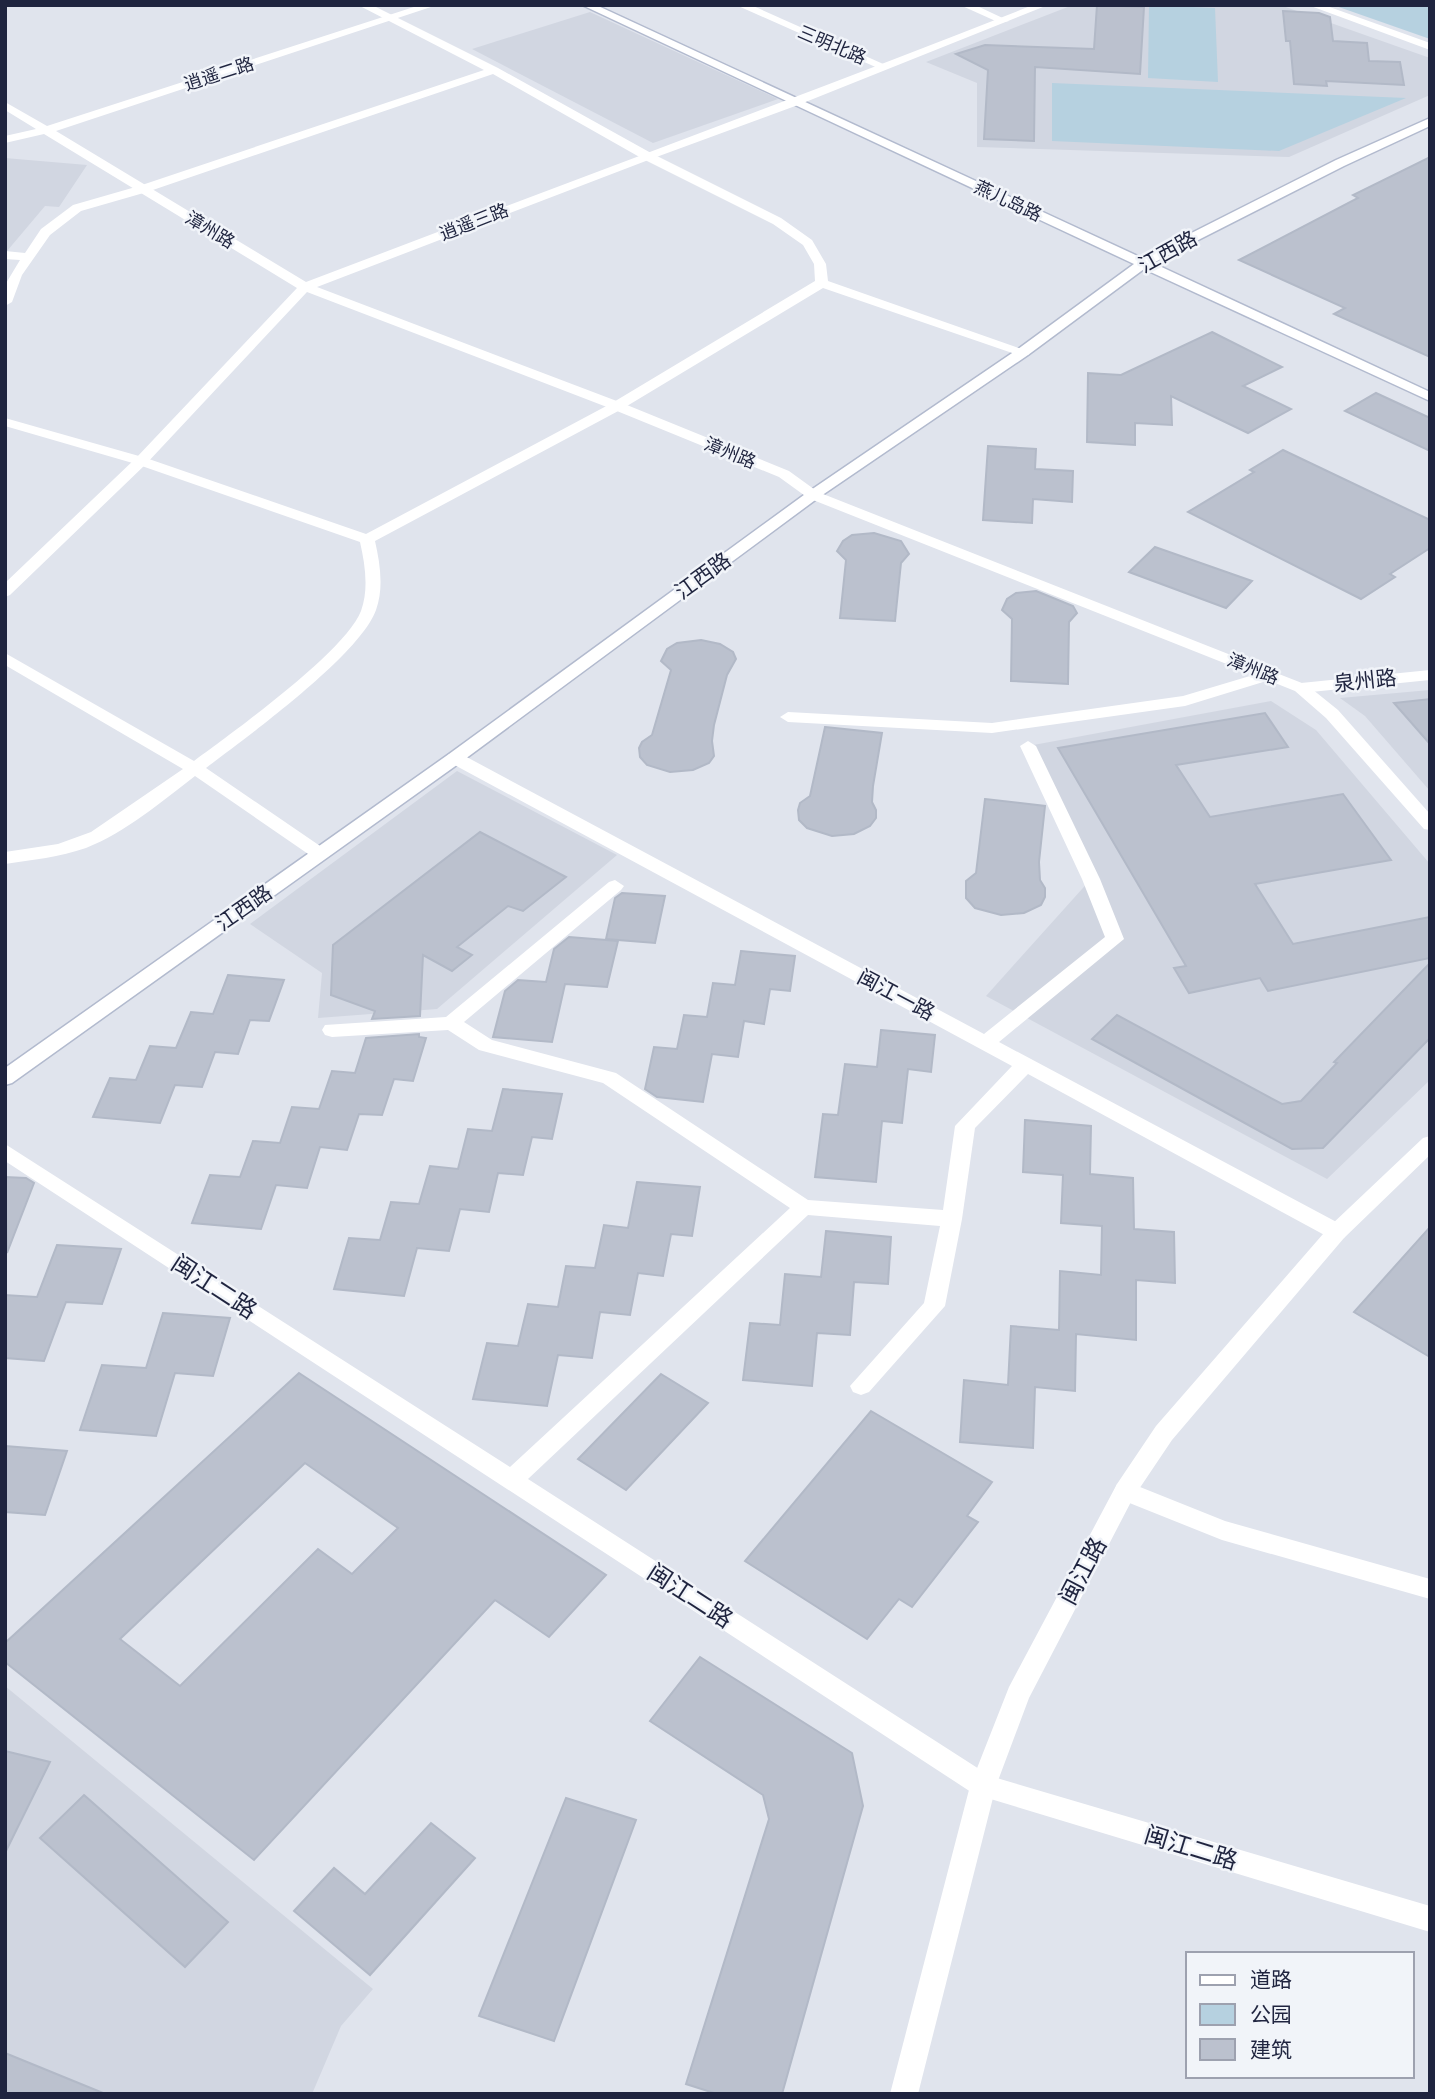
<svg xmlns="http://www.w3.org/2000/svg" width="1435" height="2099" font-family="'Fira Sans','Noto Sans SC',sans-serif">
  <style>
    .built { fill: #d1d6e1 }
    .green { fill: #b6d1e0 }
    .building { fill: #bbc1ce; stroke: #b2b9c7; stroke-width: 2; fill-rule: evenodd }
    .lines { fill: none; stroke-linecap: round; stroke-linejoin: round }
    .secondary-casing { stroke: #b2bace; stroke-width: 3 }
    .minor { fill: #fff; fill-rule: evenodd }
    .tertiary { fill: #fff; fill-rule: evenodd }
    .secondary { fill: #fff; fill-rule: evenodd }
    .labels { text-anchor: middle; dominant-baseline: central; stroke-width: 5; stroke-linejoin: round; paint-order: stroke }
    .far-street-label { font-size: 18px; fill: #1f243f; stroke: #f1f4f9 }
    .street-label { font-size: 21px; fill: #1f243f; stroke: #f1f4f9 }
    .near-street-label { font-size: 24px; fill: #1f243f; stroke: #f1f4f9 }
  </style>
  <rect width="100%" height="100%" fill="#e0e4ed"/>
  <g class="built">
    <polygon points="1073,5 1280,5 1430,58 1430,95 1289,157 977,147 977,83 926,62"/>
    <polygon points="590,12 778,99 653,143 472,49"/>
    <polygon points="5,158 87,165 59,207 45,206 7,251"/>
    <polygon points="1430,690 1430,791 1365,716 1340,698"/>
    <polygon points="1271,701 1316,730 1430,864 1430,1080 1327,1179 986,996 1091,879 1028,746"/>
    <polygon points="457,771 617,855 437,1009 318,1018 322,973 250,924"/>
    <polygon points="5,1686 373,1989 341,2026 312,2094 5,2094"/>
  </g>
  <g class="green">
    <polygon points="1149,5 1215,8 1218,82 1148,78"/>
    <polygon points="1333,5 1430,5 1430,39"/>
    <polygon points="1052,83 1406,98 1279,151 1052,141"/>
  </g>
  <g class="building">
    <polygon points="1097,5 1144,7 1140,74 1035,67 1034,141 984,139 988,70 956,54 985,45 1094,49"/>
    <polygon points="1283,11 1319,13 1330,17 1333,41 1367,43 1369,61 1400,62 1404,85 1326,81 1327,86 1294,84 1290,41 1286,41"/>
    <polygon points="1430,157 1430,357 1334,314 1345,308 1239,260 1358,198 1353,195"/>
    <polygon points="1212,332 1282,367 1243,386 1291,409 1248,433 1171,396 1172,425 1135,423 1135,445 1087,442 1088,373 1121,375"/>
    <polygon points="1376,393 1430,418 1430,451 1345,411"/>
    <polygon points="988,446 1036,449 1035,469 1073,471 1072,502 1033,499 1032,523 983,520"/>
    <polygon points="1283,450 1430,520 1430,548 1390,574 1395,577 1361,599 1188,512 1254,472 1250,470"/>
    <polygon points="874,533 901,541 909,554 901,563 895,621 840,618 846,560 837,551 843,541 852,535"/>
    <polygon points="1155,547 1252,581 1226,608 1129,572"/>
    <polygon points="1036,591 1073,606 1077,613 1069,622 1068,684 1011,681 1012,619 1002,610 1007,599 1016,593"/>
    <polygon points="701,640 720,644 733,652 736,659 727,675 714,725 712,741 714,756 709,763 693,770 670,772 647,765 640,757 639,748 642,742 652,735 671,670 661,661 667,649 677,643"/>
    <polygon points="1430,699 1430,744 1394,703"/>
    <polygon points="1265,713 1288,747 1176,765 1210,817 1343,794 1391,860 1255,884 1293,944 1430,917 1430,958 1268,991 1260,978 1189,993 1174,968 1186,966 1058,748"/>
    <polygon points="825,727 882,733 873,786 872,802 876,810 876,818 870,826 854,834 832,836 807,828 799,820 798,810 800,803 810,796"/>
    <polygon points="985,799 1045,806 1039,862 1040,880 1045,888 1045,897 1041,905 1024,913 1001,915 975,908 966,898 966,881 976,873"/>
    <polygon points="480,832 566,877 523,911 508,906 457,947 472,955 452,971 423,955 420,1016 372,1019 375,1011 331,995 333,945"/>
    <polygon points="622,893 665,896 655,943 606,939 615,898"/>
    <polygon points="569,937 618,941 607,987 565,984 552,1042 493,1037 505,991 518,980 546,982 554,949"/>
    <polygon points="741,951 795,956 790,991 770,989 764,1024 744,1021 738,1057 712,1054 703,1102 657,1097 645,1089 654,1047 677,1049 684,1015 707,1017 713,983 735,985"/>
    <polygon points="1430,963 1430,1038 1323,1148 1292,1149 1092,1039 1117,1015 1282,1104 1301,1101 1337,1063 1334,1062"/>
    <polygon points="228,975 284,980 269,1021 250,1020 238,1054 215,1052 202,1087 175,1085 160,1123 93,1117 110,1078 136,1080 150,1046 176,1048 191,1012 213,1014"/>
    <polygon points="881,1030 935,1035 931,1072 908,1069 902,1123 882,1121 876,1182 815,1177 823,1114 838,1115 845,1064 877,1067"/>
    <polygon points="419,1034 419,1037 426,1038 413,1081 394,1079 382,1115 359,1114 347,1150 320,1147 307,1188 276,1185 261,1229 192,1223 210,1175 240,1177 253,1141 280,1143 292,1107 319,1109 332,1071 355,1073 366,1038"/>
    <polygon points="503,1089 562,1094 552,1139 532,1137 523,1175 498,1173 489,1212 460,1209 449,1251 417,1248 404,1296 334,1289 349,1238 380,1240 391,1202 419,1204 430,1166 458,1169 468,1129 492,1131"/>
    <polygon points="1025,1120 1091,1126 1090,1174 1133,1178 1134,1229 1174,1232 1175,1283 1136,1280 1136,1340 1076,1334 1075,1391 1035,1387 1033,1448 960,1442 964,1380 1008,1385 1011,1326 1059,1330 1060,1271 1101,1275 1102,1226 1061,1223 1063,1175 1023,1172"/>
    <polygon points="5,1177 26,1178 34,1183 7,1253"/>
    <polygon points="637,1182 700,1187 692,1236 671,1234 663,1276 638,1273 630,1315 600,1312 592,1358 558,1355 547,1406 473,1399 487,1343 518,1346 528,1304 558,1307 566,1266 595,1268 604,1225 628,1228"/>
    <polygon points="1430,1227 1430,1357 1354,1312"/>
    <polygon points="826,1231 891,1237 888,1284 854,1282 850,1335 817,1333 812,1386 743,1380 750,1323 780,1325 785,1274 821,1277"/>
    <polygon points="57,1245 121,1249 102,1304 66,1302 44,1361 5,1358 5,1295 37,1297"/>
    <polygon points="163,1313 230,1318 213,1376 175,1373 156,1436 80,1430 102,1365 146,1368"/>
    <path d="M299,1373l307,202 -57,62 -54,-37 -241,260 -249,-198v-19zM305,1463l93,65 -46,46 -34,-25 -138,137 -60,-47z"/>
    <polygon points="661,1374 708,1403 626,1490 578,1459"/>
    <polygon points="871,1411 992,1482 967,1516 978,1522 912,1607 899,1599 867,1639 745,1561"/>
    <polygon points="5,1446 67,1451 45,1515 5,1512"/>
    <polygon points="700,1657 852,1753 863,1806 782,2094 717,2094 686,2084 769,1819 763,1795 650,1721"/>
    <polygon points="5,1751 50,1762 5,1853"/>
    <polygon points="84,1795 228,1922 185,1967 40,1838"/>
    <polygon points="566,1798 636,1820 554,2041 479,2016"/>
    <polygon points="431,1823 475,1858 370,1975 294,1911 334,1868 365,1894"/>
    <polygon points="5,2053 103,2093 103,2094 5,2094"/>
  </g>
  <g class="lines">
    <g class="secondary-casing">
      <polygon id="secondary" points="582,5 596,5 1142,258 1336,160 1430,118 1430,126 1344,166 1153,263 1430,392 1430,401 1144,269 1028,355 818,498 461,762 12,1083 5,1085 5,1068 449,754 808,492 1018,349 1134,264"/>
    </g>
    <g class="minor">
      <path d="M358,5h14l126,63 153,85 130,65 31,22 14,24 2,17 202,71 -2,3h-10l-195,-67 -201,121 -247,132c5,22 9,47 1,69 -16,45 -129,127 -170,158l120,82 3,4 -3,4h-12l-119,-82c-34,26 -69,56 -109,72 -26,9 -54,12 -81,16v-12l53,-8 33,-12 92,-63 -178,-104v-12l189,108c38,-28 152,-110 167,-150 8,-22 4,-47 -1,-69l-224,-78 -131,-38v-8l141,40 220,76 246,-131 203,-122 -1,-17 -11,-19 -30,-21 -130,-65 -150,-85 -346,118 -66,19 -31,24 -28,40 -10,27 -7,4v-21l15,-25 -15,-1v-8l20,2 16,-24 32,-24 66,-19 345,-116z"/>
      <polygon points="736,5 751,5 890,67 880,69"/>
      <polygon points="960,5 975,5 1009,21 1000,23"/>
      <polygon points="1270,670 1278,675 1276,678 1185,706 992,733 788,722 780,717 788,712 992,723 1183,696"/>
      <polygon points="1430,670 1430,680 1301,693 1293,688 1301,683"/>
      <polygon points="1028,741 1036,746 1100,879 1124,939 999,1042 1344,1226 1347,1232 1344,1238 1337,1240 1330,1238 1028,1074 975,1128 962,1219 945,1306 869,1392 861,1395 853,1392 850,1386 924,1303 940,1226 808,1215 528,1479 990,1776 1430,1906 1430,1932 974,1794 5,1161 5,1144 510,1467 790,1208 603,1083 479,1050 448,1030 332,1037 325,1035 322,1030 325,1025 446,1017 609,882 615,880 624,886 621,890 464,1022 492,1040 616,1073 808,1200 943,1210 955,1126 1012,1066 449,762 447,758 449,754 461,754 984,1034 1105,937 1082,879 1020,746"/>
      <polygon points="1125,1481 1225,1521 1430,1579 1430,1599 1222,1540 1117,1498 1114,1491 1117,1484"/>
    </g>
    <g class="tertiary">
      <path d="M420,5h17l-381,126 250,151c242,-92 485,-182 727,-277h15l-250,100 -147,54 -334,128 305,116 167,68 29,21 489,193 31,25 92,104v16l-6,-1 -98,-111 -31,-27 -487,-193 -29,-21 -167,-68 -305,-117 -161,172 -136,131 -5,2v-14l131,-125 161,-170 -253,-154 -39,9v-7l31,-7 -31,-19v-8l42,24z"/>
      <polygon points="1308,5 1324,5 1430,43 1430,50"/>
      <polygon points="1430,1136 1430,1155 1344,1238 1172,1440 1133,1498 1029,1698 996,1786 918,2094 890,2094 970,1786 1009,1687 1117,1484 1156,1426 1330,1226 1423,1138"/>
    </g>
    <use href="#secondary" class="secondary"/>
  </g>
  <g class="labels">
    <g class="far-street-label">
      <text transform="translate(832 45) rotate(23)">三明北路</text>
      <text transform="translate(219 74) rotate(-18)">逍遥二路</text>
      <text transform="translate(1008 201) rotate(25)">燕儿岛路</text>
      <text transform="translate(474 222) rotate(-21)">逍遥三路</text>
      <text transform="translate(210 230) rotate(31)">漳州路</text>
      <text transform="translate(730 453) rotate(22)">漳州路</text>
      <text transform="translate(1253 669) rotate(22)">漳州路</text>
    </g>
    <g class="street-label">
      <text transform="translate(1168 252) rotate(-29)">江西路</text>
      <text transform="translate(703 576) rotate(-36)">江西路</text>
      <text transform="translate(1365 681) rotate(-6)">泉州路</text>
      <text transform="translate(244 908) rotate(-35)">江西路</text>
      <text transform="translate(896 995) rotate(28)">闽江一路</text>
    </g>
    <g class="near-street-label">
      <text transform="translate(214 1287) rotate(33)">闽江二路</text>
      <text transform="translate(1083 1571) rotate(-62)">闽江路</text>
      <text transform="translate(690 1596) rotate(33)">闽江二路</text>
      <text transform="translate(1191 1848) rotate(17)">闽江二路</text>
    </g>
  </g>
  <rect width="1435" height="2099" fill="none" stroke="#1f243f" stroke-width="14"/>
  <rect x="1186" y="1952" width="228" height="126" fill="#f1f4f9" stroke="#9da1af" stroke-width="2"/>
  <rect x="1200" y="1975" width="35" height="10" fill="#ffffff" stroke="#9da1af" stroke-width="2"/>
  <text x="1250" y="1987" font-size="21" fill="#1f243f">道路</text>
  <rect x="1200" y="2004" width="35" height="21" fill="#b6d1e0" stroke="#9da1af" stroke-width="2"/>
  <text x="1250" y="2022" font-size="21" fill="#1f243f">公园</text>
  <rect x="1200" y="2039" width="35" height="21" fill="#bbc1ce" stroke="#9da1af" stroke-width="2"/>
  <text x="1250" y="2057" font-size="21" fill="#1f243f">建筑</text>
</svg>
